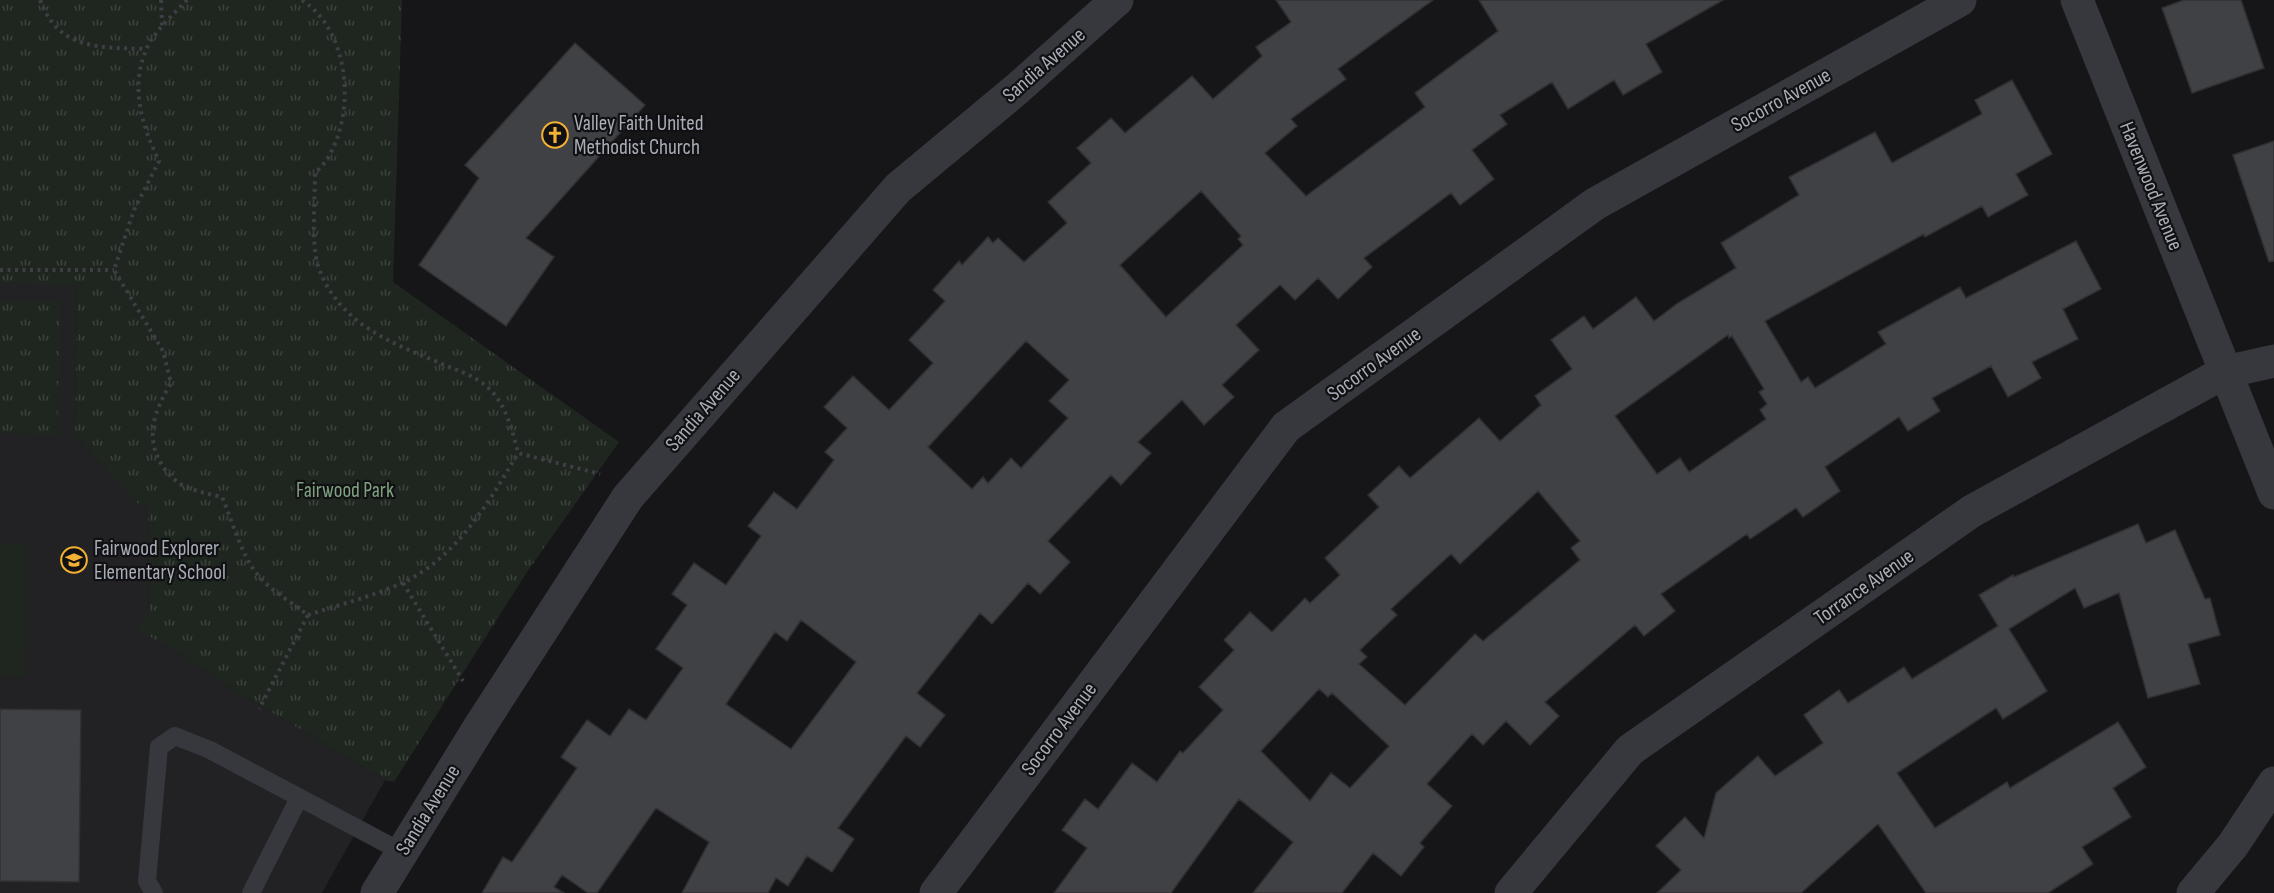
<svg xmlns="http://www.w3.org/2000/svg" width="2274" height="893" font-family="'Sofia Sans Condensed',sans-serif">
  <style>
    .built { fill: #222225 }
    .grass { fill: url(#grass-tufts) }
    .pitch { fill: #1e261f }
    .building { fill: #404145; stroke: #303034; stroke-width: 1.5; fill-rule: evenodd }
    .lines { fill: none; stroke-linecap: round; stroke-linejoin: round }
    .path { stroke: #3d3f44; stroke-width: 4; stroke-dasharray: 3 4.5; stroke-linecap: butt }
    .service { stroke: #37383d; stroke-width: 18 }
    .minor { stroke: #37383d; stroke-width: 33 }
    .labels { text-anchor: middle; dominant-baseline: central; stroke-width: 4.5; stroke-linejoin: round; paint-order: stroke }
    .street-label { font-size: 21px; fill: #a8adb8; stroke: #111113 }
    .poi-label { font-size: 21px; fill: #a8adb8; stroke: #111113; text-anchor: start }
    .park-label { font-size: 21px; fill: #7fa381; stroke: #111113 }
  </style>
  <defs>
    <pattern id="grass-tufts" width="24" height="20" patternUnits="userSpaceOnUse" patternTransform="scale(1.5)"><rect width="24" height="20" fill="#1e261f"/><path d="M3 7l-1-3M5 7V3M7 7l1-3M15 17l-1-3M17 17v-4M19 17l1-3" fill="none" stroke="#3c433d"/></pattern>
  </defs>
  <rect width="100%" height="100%" fill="#161618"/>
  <polygon class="built" points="0,283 77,284 75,436 141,507 148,502 149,636 195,663 219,681 385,780 322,893 0,893"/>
  <g class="grass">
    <polygon points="0,0 402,0 393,282 619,442 527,572 394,782 385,780 219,681 195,663 149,636 141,637 139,623 149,614 148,503 141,507 75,436 77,285 0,283"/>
    <polygon points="0,300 60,302 57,435 0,433"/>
  </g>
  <polygon class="pitch" points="0,544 27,545 24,677 0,676"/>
  <g class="building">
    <path d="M1276,0h157l-95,69 8,10 -55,40 6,7 -32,27 41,43 119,-89 -10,-14 83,-62 -19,-31h244l-77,44 16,28 -39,23 -9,-15 -46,29 -16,-27 -52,33 7,9 -35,26 22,29 -34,26 -9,-12 -87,65 8,9 -34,32 -20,-21 -23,22 -15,-15 -44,40 23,25 -37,35 12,12 -30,28 -22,-25 -44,42 13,11 -30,32 -10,-10 -63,66 22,21 -30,32 -12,-11 -36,41 -12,-11 -63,80 28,22 -25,32 -14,-11 -68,92 16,11 -22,33 -25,-16 -19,30 -12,-8 -8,15h-86l27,-51 -53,-34 -59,85h-9l-26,-18 -8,12 10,6h-82l21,-36 9,5 65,-94 -16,-11 26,-37 23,16 19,-27 17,11 37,-52 -27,-19 31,-44 -15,-11 22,-31 32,22 35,-49 -13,-10 26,-34 23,17 37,-49 -9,-8 22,-24 -23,-21 29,-31 36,34 44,-47 -24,-23 36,-39 -12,-11 26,-29 3,4 26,-28 5,6 5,-5 26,24 43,-39 -19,-21 43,-39 -14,-15 34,-30 14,15 67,-57 21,23 49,-43 -6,-9 35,-25zM1201,191l40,45 -3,3 5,6 -77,72 -46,-52zM1026,341l43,39 -20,21 19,17 -47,50 -10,-10 -23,25 -5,-6 -11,12 -44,-42zM801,620l55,42 -65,87 -65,-45 49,-72 12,9z"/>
    <polygon points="2184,0 2241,0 2264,68 2192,93 2162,8"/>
    <polygon points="575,43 645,105 526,238 554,257 506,326 419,265 479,178 465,165"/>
    <path d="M2012,80l40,74 -36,20 12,21 -40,22 -6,-11 -57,31 -1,-3 -159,87 36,61 7,-5 7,11 71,-44 -8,-12 82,-45 6,11 110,-57 25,48 -38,20 15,30 -46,23 9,16 -33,19 -17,-31 -59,32 8,13 -32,20 -9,-14 -74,50 15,24 -37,26 -7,-9 -46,31 -3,-5 -86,60 14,17 -31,25 -9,-11 -90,77 14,14 -29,29 -24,-24 -23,24 -11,-11 -45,50 25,22 -32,37 4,4 -23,29 -28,-23 -31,40h-89l40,-51 -54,-43 -68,94h-117l33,-45 -25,-18 23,-31 13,10 34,-46 25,19 23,-31 3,2 40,-43 -24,-23 35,-37 -10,-10 26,-28 22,20 33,-34 5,5 30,-28 -15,-17 54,-51 -11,-12 31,-29 11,12 69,-60 21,23 41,-36 -6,-9 37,-27 -21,-29 33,-24 9,13 43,-32 18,24 24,-18 58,-35 -15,-25 78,-48 -10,-18 86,-45 17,31 90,-49 -7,-14zM1728,335l1,3 3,-2 32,53 -5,3 8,12 -7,6 6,9 -77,53 -9,-14 -23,16 -42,-58zM1538,491l42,50 -9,7 9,12 -97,81 -8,-7 -70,71 -46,-41 8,-7 -7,-7 37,-35 -6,-6 60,-55 9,10zM1319,689l9,8 4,-4 57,53 -39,42 -19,-15 -21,28 -49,-50z"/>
    <polygon points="2274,141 2274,261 2269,262 2233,155"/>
    <polygon points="2138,524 2146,543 2175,530 2205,599 2210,598 2220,635 2188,644 2200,684 2148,698 2119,593 2084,608 2075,588 2009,629 2047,691 2003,719 1996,708 1897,773 1935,828 2007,782 2010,788 2118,722 2146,767 2113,788 2131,817 2082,847 2093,864 2048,893 1926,893 1878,824 1801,893 1657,893 1681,870 1656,846 1685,817 1704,838 1716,793 1758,756 1775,776 1823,743 1804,715 1839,690 1848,703 1904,667 1912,679 1998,626 1979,595 2013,575 2014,577"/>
    <polygon points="0,709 81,710 79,882 0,881"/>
  </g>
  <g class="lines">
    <g class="path">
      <path d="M40,0c19,51 60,47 106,49"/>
      <polyline points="161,0 162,26"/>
      <path d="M187,0c-14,15 -33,31 -41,50 -16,38 -4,76 13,111l-25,49 -20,60 49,81 8,32c-16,27 -27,53 -9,82 5,8 12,15 20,20 13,6 26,9 40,12 10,23 19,57 35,77 13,16 34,28 51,41l-49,94"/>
      <path d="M302,0c47,31 54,109 27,156 -3,7 -10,12 -14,18 0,26 -4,69 3,92 21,60 77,78 129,100 18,7 35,13 47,28 14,17 19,39 24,59l82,21"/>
      <polyline points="0,270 114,270"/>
      <polyline points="403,583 463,681"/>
      <path d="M308,615c30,-10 67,-19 96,-33 53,-25 85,-80 114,-129"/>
    </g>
    <g class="service">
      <polyline points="154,893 147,881 159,747 175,736 210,750 402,852"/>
      <polyline points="251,893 299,798"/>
    </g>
    <g class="minor">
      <polyline points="2077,0 2274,493"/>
      <polyline points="377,893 480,726 628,497 898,188 1017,89 1117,0"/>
      <polyline points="936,893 1286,427 1595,204 1960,0"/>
      <polyline points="1511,893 1630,750 1972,511 2225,372 2274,361"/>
      <polyline points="2193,893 2233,845 2274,783"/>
    </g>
  </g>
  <defs>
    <g id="church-ring" transform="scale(1.35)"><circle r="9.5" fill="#111113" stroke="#f2b134" stroke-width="1.5"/><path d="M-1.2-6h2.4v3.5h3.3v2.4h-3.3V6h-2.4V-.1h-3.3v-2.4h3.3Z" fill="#f2b134"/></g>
    <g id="school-ring" transform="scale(1.35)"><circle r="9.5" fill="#111113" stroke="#f2b134" stroke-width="1.5"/><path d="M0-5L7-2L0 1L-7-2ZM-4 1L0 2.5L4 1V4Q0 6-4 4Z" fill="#f2b134"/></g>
  </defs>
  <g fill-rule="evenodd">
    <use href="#church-ring" x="555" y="135"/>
    <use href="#school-ring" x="74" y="560"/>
  </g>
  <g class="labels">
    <g class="street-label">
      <text transform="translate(1044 65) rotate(-41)">Sandia Avenue</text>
      <text transform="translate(1781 100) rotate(-29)">Socorro Avenue</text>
      <text transform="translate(2151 186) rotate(68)">Havenwood Avenue</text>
      <text transform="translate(1374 364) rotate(-36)">Socorro Avenue</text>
      <text transform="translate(703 410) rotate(-49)">Sandia Avenue</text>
      <text transform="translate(1864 587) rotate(-35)">Torrance Avenue</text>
      <text transform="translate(1059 729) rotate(-53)">Socorro Avenue</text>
      <text transform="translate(428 810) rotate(-58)">Sandia Avenue</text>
    </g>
    <g class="poi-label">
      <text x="574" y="123">Valley Faith United<tspan x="574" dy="24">Methodist Church</tspan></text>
      <text x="94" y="548">Fairwood Explorer<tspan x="94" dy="24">Elementary School</tspan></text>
    </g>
    <g class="park-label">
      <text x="345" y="490">Fairwood Park</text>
    </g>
  </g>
</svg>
